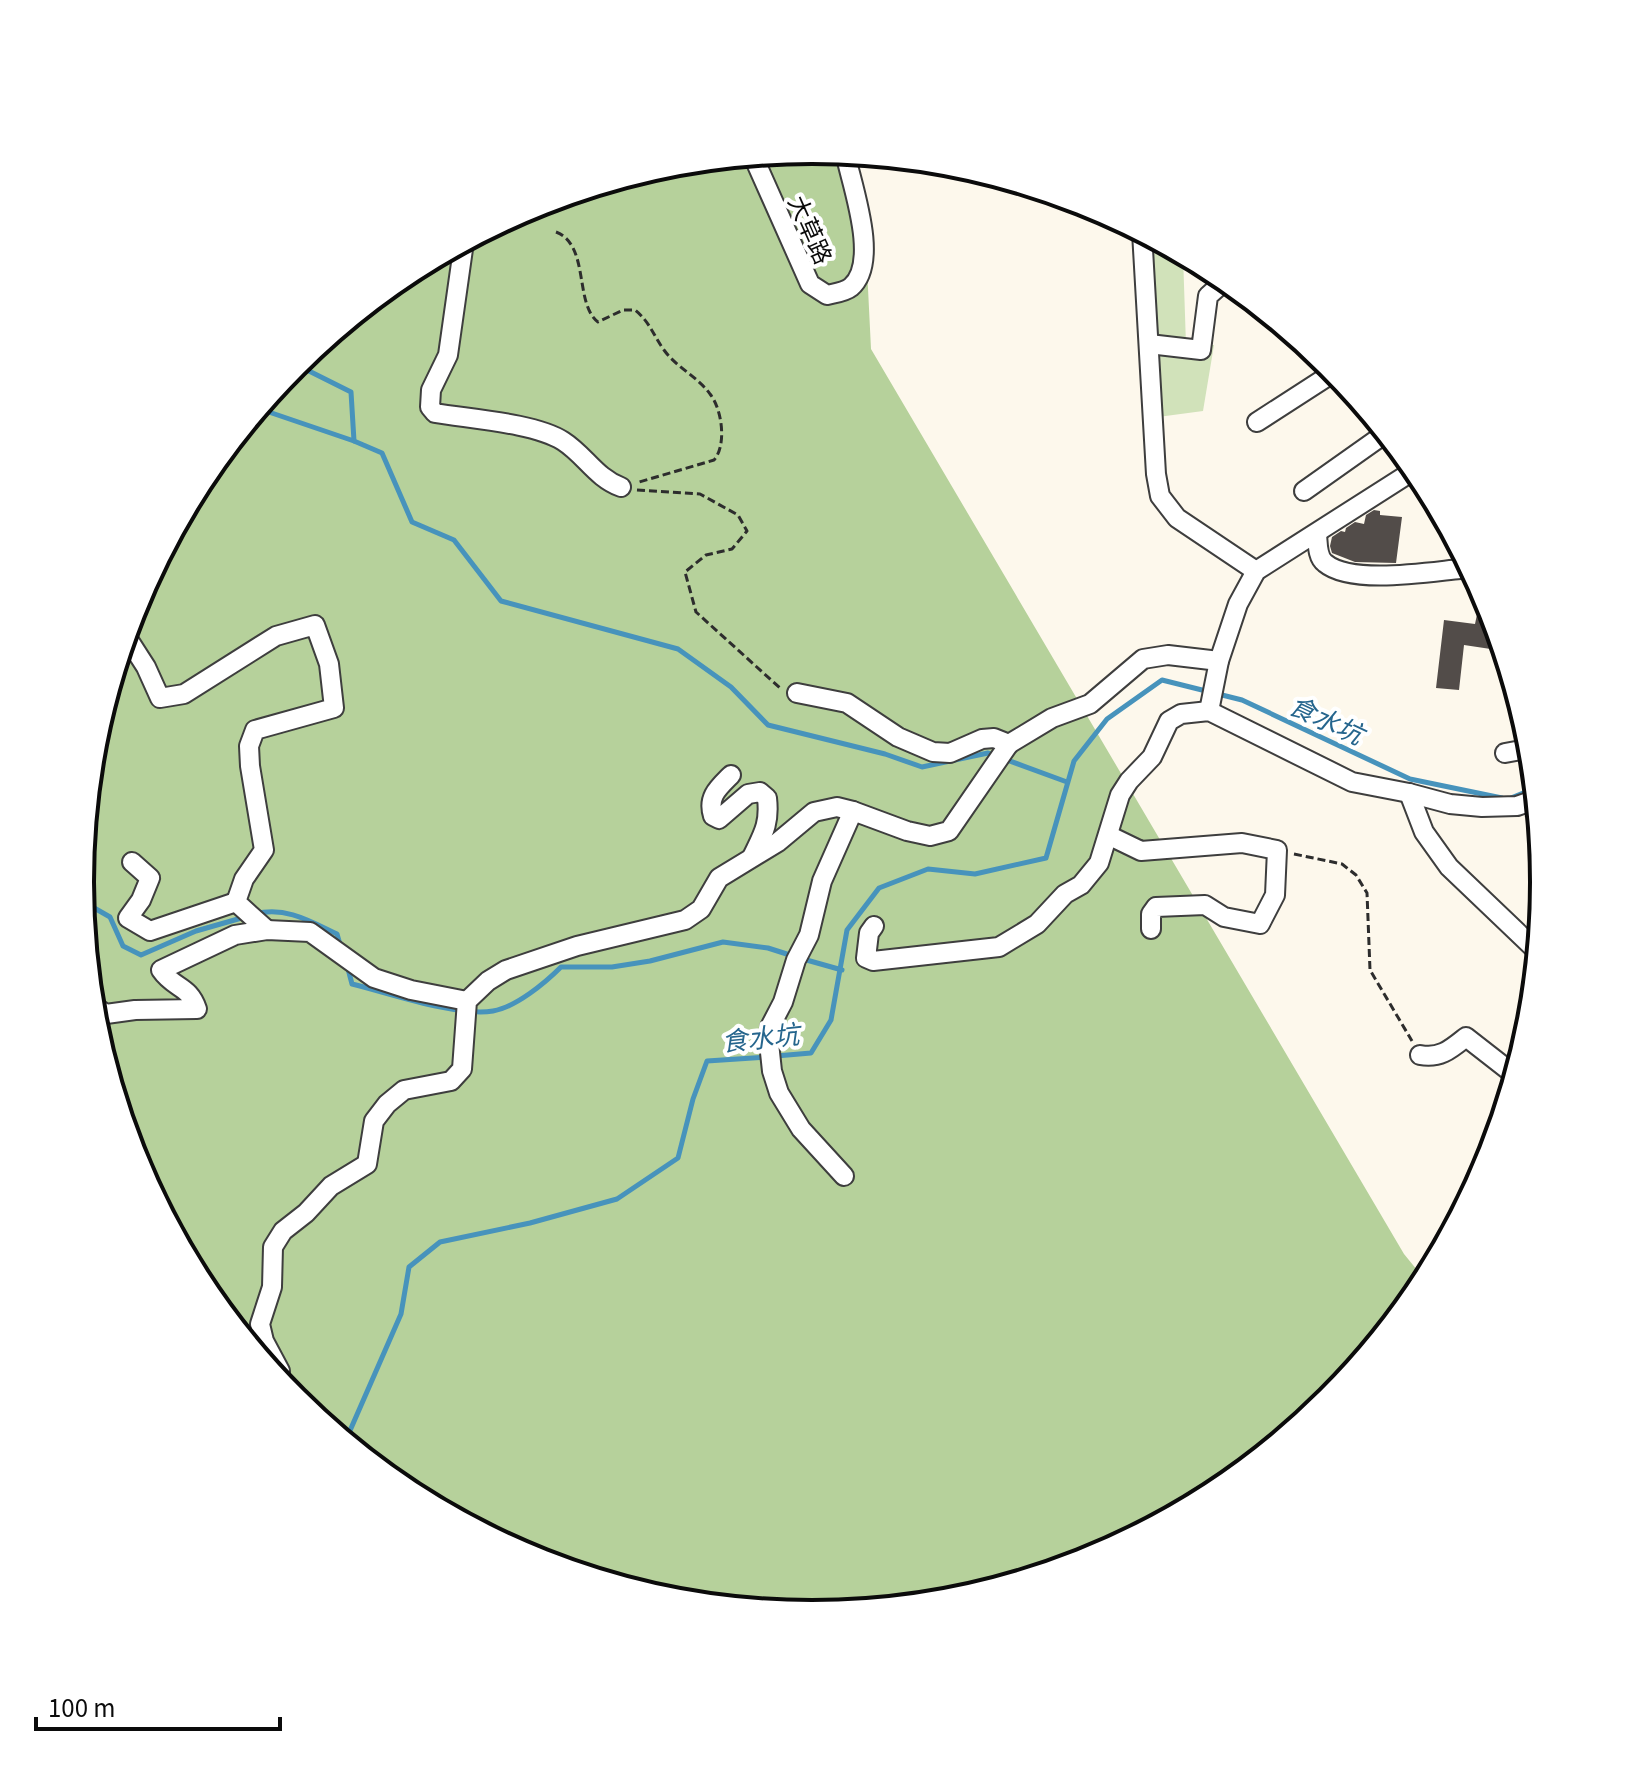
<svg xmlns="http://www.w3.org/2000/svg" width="1625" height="1765" font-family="Georgia,'Noto Sans TC',serif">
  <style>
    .green { fill: #d1e2ba }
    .forest { fill: #b6d19b }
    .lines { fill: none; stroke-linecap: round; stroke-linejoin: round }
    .stream { stroke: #4793bc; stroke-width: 5 }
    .building { fill: #524c49 }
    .minor-casing { stroke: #3e3e3e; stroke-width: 22 }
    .path { stroke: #2d2d2d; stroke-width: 3; stroke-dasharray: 8 4; stroke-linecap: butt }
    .minor { stroke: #fff; stroke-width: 18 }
    .labels { text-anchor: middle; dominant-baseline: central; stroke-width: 8; stroke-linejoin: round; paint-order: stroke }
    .street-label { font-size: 24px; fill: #0b0b0b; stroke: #fff }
    .water-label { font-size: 26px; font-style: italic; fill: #25658d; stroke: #fff }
    .rim { fill: none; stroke: #0b0b0b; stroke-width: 4 }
  </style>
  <rect width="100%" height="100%" fill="#fdf8ec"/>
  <polygon class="green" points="1143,240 1183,255 1186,345 1214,345 1203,411 1158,417"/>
  <polygon class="forest" points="813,150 849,154 866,248 871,349 1404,1254 1426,1281 1330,1401 1219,1492 1092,1559 955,1601 812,1615 669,1601 532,1559 405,1491 294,1400 203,1289 136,1162 94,1025 80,882 94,739 136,602 204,475 295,364 406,273 533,206 670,164"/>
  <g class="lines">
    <g class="stream">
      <polyline points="295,364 351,392 354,441 382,453 412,522 454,540 501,601 678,649 731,687 768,725 885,754 922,767 988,753 1067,782"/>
      <polyline points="257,410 260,409 354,441"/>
      <polyline points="1511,798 1536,788"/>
      <polyline points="82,901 110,917 123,946 141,955 196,931 245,917"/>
      <path d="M255,914c30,-8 55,7 82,20l4,14"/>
      <polyline points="803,959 842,970"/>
      <path d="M347,965l5,19c37,9 105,33 141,27 23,-4 52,-28 68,-44h51l38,-6 73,-19 45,6 25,8"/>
      <polyline points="776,1056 811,1053 831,1020 847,930 879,888 928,869 975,874 1046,858 1074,761 1107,719 1162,680 1242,700 1410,779 1502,798"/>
      <polyline points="345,1442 401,1314 409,1267 440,1242 530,1223 617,1199 678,1158 693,1099 707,1061 766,1057"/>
    </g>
  </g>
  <g class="building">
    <polygon points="1374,510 1380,511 1380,515 1402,517 1396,563 1355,562 1332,553 1330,546 1332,537 1341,531 1345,532 1346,528 1355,522 1364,524 1366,515"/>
    <polygon points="1479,605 1491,607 1504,651 1464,645 1459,690 1436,688 1444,620 1475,624"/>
  </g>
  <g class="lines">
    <g class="minor-casing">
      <g id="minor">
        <path d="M753,156l57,128 17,11c8,-2 18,-3 24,-8 29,-25 1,-101 -6,-134"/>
        <polyline points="1142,232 1156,474 1160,496 1177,518 1256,571"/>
        <path d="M464,242l-16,113 -17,35 -1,17 5,6c35,6 100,10 128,28 22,14 33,37 58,46"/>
        <polyline points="1149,344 1201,350 1208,296 1227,279"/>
        <polyline points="1257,422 1336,371"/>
        <polyline points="1304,491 1386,433"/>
        <path d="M1317,534c1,10 0,23 8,29 26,22 104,9 135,6"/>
        <polyline points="123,645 128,639 146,667 160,698 184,694 276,636 315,625 329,664 334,708 255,730 249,746 250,766 264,850 244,879 236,902 267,930"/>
        <polyline points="797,693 847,703 898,737 933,752 950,753 982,739 994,738 1009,744 1052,718 1090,704 1143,659 1168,655 1219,661"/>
        <polyline points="1209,711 1219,661 1238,604 1256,571 1416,469"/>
        <polyline points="1505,753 1532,748"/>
        <path d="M731,775c-13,13 -24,22 -18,41l6,3 29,-25 12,-2 7,6c3,26 -4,36 -15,59"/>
        <polyline points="1409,793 1424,832 1449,867 1538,952"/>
        <polyline points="1110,836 1141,851 1242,843 1277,850 1275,895 1260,924 1224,917 1205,905 1156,907 1151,914 1151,929"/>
        <polyline points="132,862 150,878 141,900 128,918 150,931 236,902"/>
        <polyline points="874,926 869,933 866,958 873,961 999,947 1037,924 1065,894 1081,885 1099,863 1120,795 1129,781 1152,757 1169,721 1181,714 1209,711 1352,782 1409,793 1450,804 1482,807 1517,806 1537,799"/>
        <path d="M92,1005l14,9 29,-4 62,-1c-8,-24 -23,-20 -36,-39l74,-35 32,-5 43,2 64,46 37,12 56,11"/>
        <path d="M1420,1055c20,4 31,-6 46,-18l50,39"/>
        <polyline points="844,1176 801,1129 779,1093 772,1071 769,1043 770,1027 783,1002 796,960 809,935 822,881 853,811"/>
        <polyline points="278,1381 280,1371 264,1341 260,1324 272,1287 273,1247 283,1231 306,1213 331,1186 367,1164 374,1121 387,1104 404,1090 451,1081 462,1069 467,1001 488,981 506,970 577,946 685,920 701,909 719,878 778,842 814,812 837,807 853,811 907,831 930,836 949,831 1009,744"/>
      </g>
    </g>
    <g class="path">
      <path d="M556,232c34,13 18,72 42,90l25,-12h12c15,12 18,25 29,40 12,17 34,27 46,44 12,15 17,51 4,66l-78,23"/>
      <polyline points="637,490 700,494 738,515 747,531 732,549 706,555 685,572 696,612 780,688"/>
      <polyline points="1294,854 1342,864 1356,875 1367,893 1370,970 1412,1041"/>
    </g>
    <use href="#minor" class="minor"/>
  </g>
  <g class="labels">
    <g class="street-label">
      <text transform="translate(812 229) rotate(66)">大草路</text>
    </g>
    <g class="water-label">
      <text transform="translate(1327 718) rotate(25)">食水坑</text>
      <text transform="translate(760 1036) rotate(-6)">食水坑</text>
    </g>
  </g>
  <path d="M0 0H1625V1765H0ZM94 882a718 718 0 1 1 1436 0a718 718 0 1 1-1436 0Z" fill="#fff" fill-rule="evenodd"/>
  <path class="rim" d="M94 882a718 718 0 1 1 1436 0a718 718 0 1 1-1436 0Z"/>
  <path d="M36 1717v12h244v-12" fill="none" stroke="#0b0b0b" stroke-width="4"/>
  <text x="48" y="1717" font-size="24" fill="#0b0b0b" stroke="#ffffff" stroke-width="6" paint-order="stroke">100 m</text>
</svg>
